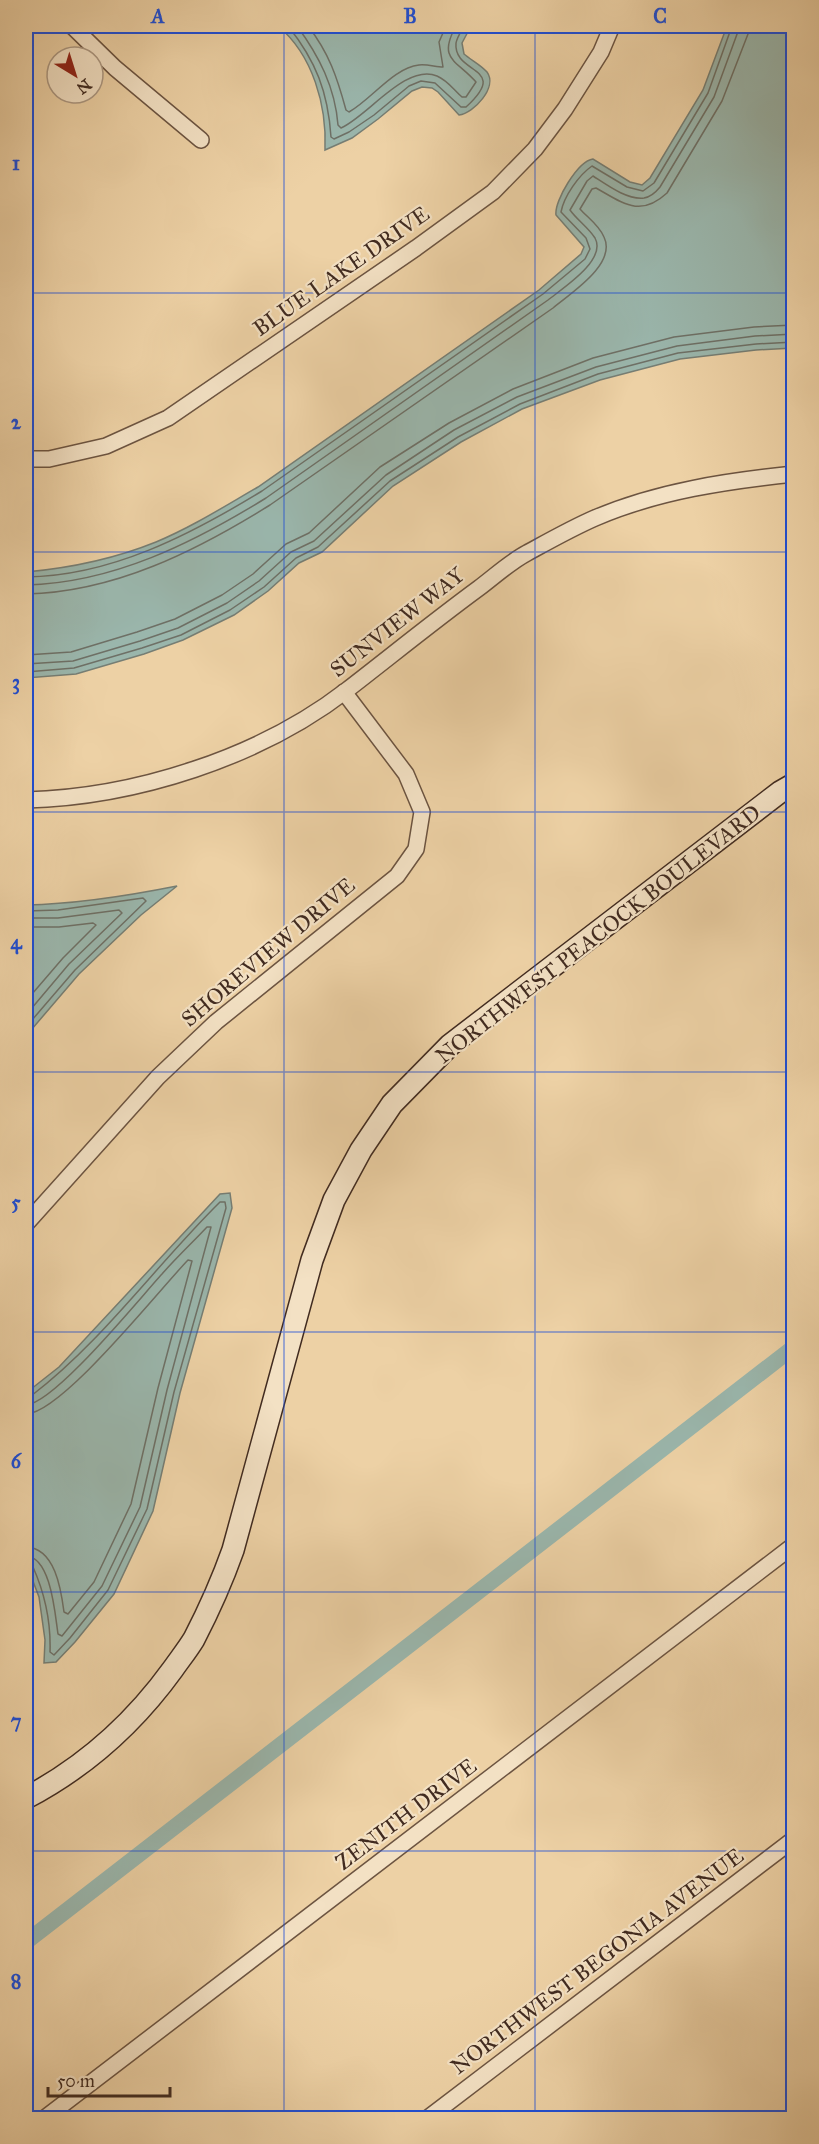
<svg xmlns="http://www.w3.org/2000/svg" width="819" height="2144" font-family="'IM FELL Great Primer',serif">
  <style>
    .water { fill: #9ab6ac; stroke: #767e74; stroke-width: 1.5 }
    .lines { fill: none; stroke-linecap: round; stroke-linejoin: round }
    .shore { stroke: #6e7066; stroke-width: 1.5 }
    .canal { stroke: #9ab6ac; stroke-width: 16 }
    .street-casing { stroke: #6c5441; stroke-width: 18 }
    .secondary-casing { stroke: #412b20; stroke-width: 24 }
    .street { stroke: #f3e1c4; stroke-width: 15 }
    .secondary { stroke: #f3e1c4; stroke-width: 21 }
    .grid { fill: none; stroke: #1d4ed8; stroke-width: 1.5; stroke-opacity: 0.55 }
    .labels { text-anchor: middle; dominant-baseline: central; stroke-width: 4.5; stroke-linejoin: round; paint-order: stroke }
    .street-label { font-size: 22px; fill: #412b20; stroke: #f3e1c4 }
    .neatline { fill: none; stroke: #1d4ed8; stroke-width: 2 }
    .grid-label { font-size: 20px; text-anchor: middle; font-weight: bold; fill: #1d4ed8 }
  </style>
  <rect width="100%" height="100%" fill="#edd1a5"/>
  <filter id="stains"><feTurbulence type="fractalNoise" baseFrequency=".00333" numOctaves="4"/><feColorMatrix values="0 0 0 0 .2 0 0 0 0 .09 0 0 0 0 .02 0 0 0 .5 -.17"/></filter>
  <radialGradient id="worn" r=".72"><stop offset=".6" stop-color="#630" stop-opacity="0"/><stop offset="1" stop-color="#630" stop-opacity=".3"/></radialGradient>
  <g class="water">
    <path d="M278,26h193l-9,17 2,11c7,6 17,11 23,18 11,15 -13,41 -28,43l-21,-23 -6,-4 -10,-1 -10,4 -34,28 -26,19 -27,12c2,-44 -12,-95 -47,-124z"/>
    <path d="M727,26h66v322l-37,2 -76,9 -80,21 -78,29 -61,33 -68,44 -71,66 -23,11 -31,28 -34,24 -51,25 -39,14 -68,20 -50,4v-106c44,-4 88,-13 130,-30 36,-15 69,-36 102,-55l281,-197 42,-36 3,-7 -28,-32c-2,-14 22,-54 37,-56l37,23 12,3 8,-7 53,-88z"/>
    <path d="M177,886l-36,29 -62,59 -53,62v-131c51,-1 101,-9 151,-19z"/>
    <polygon points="230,1193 232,1208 180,1393 153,1511 114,1594 75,1642 56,1662 44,1663 45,1640 39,1597 26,1563 26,1393 59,1367 220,1194"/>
  </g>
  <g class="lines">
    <g class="shore">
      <path d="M288,26c28,35 40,66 43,111l3,2 15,-7 25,-17 35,-29 12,-5 14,2 26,24h5c45,-41 -13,-32 -10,-64 1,-6 6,-13 8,-17"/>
      <path d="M297,26c22,30 38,61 41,99l3,3c27,-12 65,-65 96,-52 10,4 17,14 25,21h4l10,-15c-19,-22 -39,-22 -20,-56"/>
      <path d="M308,26c21,27 29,51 38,84l3,2c23,-13 44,-44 70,-47 8,-1 17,2 24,2l-4,-25 7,-16"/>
      <path d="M26,577c85,-1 164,-42 236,-86l281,-197 42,-35 5,-10 -4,-11 -25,-26c3,-16 18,-37 31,-46l35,21 16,4 11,-8 54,-90 24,-67"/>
      <path d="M26,585c87,-2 167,-42 240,-87l282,-198c15,-12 59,-40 47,-62 -7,-11 -18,-18 -25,-28l17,-29 6,-5c14,9 34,24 51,22 6,-1 12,-6 16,-11l54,-90 26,-71"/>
      <path d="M26,594c89,-2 170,-43 244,-89l283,-197c18,-15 64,-44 51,-71 -5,-12 -16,-19 -24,-28l12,-20 4,-1c27,15 44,30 71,5l55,-92 26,-67 1,-8"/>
      <polyline points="26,655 71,652 137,632 175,619 222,595 253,574 286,544 309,533 380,467 449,423 513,389 593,358 674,337 754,327 794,325"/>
      <polyline points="26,664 73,661 140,641 178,628 227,603 259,581 291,552 314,541 386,475 454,430 517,397 596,367 677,346 755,336 794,334"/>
      <polyline points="26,672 74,668 142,648 181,635 230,610 264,587 296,558 318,547 390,481 458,437 520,404 598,374 678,353 756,344 794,342"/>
      <polyline points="26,911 58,910 143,898 146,901 75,970 26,1027"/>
      <polyline points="26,918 58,918 119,910 122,913 69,964 26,1015"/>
      <polyline points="26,927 59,927 93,923 96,925 63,958 26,1001"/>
      <path d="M26,1397l5,-1c72,-55 125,-131 189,-194h5l1,6 -52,184 -27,117 -39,81 -38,48 -16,17 -4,-3c1,-30 -5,-58 -17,-85l-7,-4"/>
      <path d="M26,1405c29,-2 113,-106 136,-131 14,-16 30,-31 45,-47h4l-44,163 -27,117 -38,79 -40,50 -4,-2c-3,-20 -7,-77 -32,-78"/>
      <path d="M26,1414c36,-1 133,-124 162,-154l4,1 -34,127 -27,116 -37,78 -26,32 -4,-2c-3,-23 -9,-64 -38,-65"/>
    </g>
    <polyline class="canal" points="26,1942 794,1347"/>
    <g class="street-casing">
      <g id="street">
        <polyline points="72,26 115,68 201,140"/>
        <polyline points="26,459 49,459 106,446 168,418 416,248 493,192 535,149 565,109 601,52 612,26"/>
        <path d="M26,800c109,-3 233,-42 321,-110 44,-34 87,-69 132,-102 16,-12 31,-26 48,-35 22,-12 45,-25 68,-35 63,-27 132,-37 199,-44"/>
        <polyline points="26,1224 158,1077 216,1022 397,876 416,849 422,812 406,774 344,692"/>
        <polyline points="45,2118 794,1545"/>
        <polyline points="428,2118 794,1839"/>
      </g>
    </g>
    <g class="secondary-casing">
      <path id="secondary" d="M26,1798c59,-31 108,-75 147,-129 7,-10 15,-20 21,-30 15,-29 28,-58 39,-89l79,-290 22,-60 27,-50 31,-46 58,-59 330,-253 14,-8"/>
    </g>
    <use href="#street" class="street"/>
    <use href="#secondary" class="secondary"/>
  </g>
  <path class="grid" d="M284,26v2092M535,26v2092M26,293h768M26,552h768M26,812h768M26,1072h768M26,1332h768M26,1592h768M26,1851h768"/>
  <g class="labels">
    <g class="street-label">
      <text transform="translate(341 271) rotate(-35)">BLUE LAKE DRIVE</text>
      <text transform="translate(397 622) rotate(-38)">SUNVIEW WAY</text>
      <text transform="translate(598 934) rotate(-38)">NORTHWEST PEACOCK BOULEVARD</text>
      <text transform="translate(268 952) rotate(-40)">SHOREVIEW DRIVE</text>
      <text transform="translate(406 1814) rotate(-37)">ZENITH DRIVE</text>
      <text transform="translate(597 1961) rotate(-37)">NORTHWEST BEGONIA AVENUE</text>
    </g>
  </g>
  <rect width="819" height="2144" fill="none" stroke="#edd1a5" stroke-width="66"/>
  <g transform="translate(75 75) rotate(142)"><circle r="28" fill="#f3e1c4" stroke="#ac9882" stroke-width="1.5"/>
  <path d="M0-4.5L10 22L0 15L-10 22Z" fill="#8f2418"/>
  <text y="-9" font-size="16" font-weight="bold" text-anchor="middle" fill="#412b20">N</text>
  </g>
  <path d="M48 2087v9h122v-9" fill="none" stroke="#412b20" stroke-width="3"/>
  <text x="57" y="2087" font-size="18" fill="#412b20" stroke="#f3e1c4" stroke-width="4.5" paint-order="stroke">50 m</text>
  <rect x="33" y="33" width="753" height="2078" class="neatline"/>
  <g class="grid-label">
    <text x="158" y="23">A</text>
    <text x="410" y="23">B</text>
    <text x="660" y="23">C</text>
    <text x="16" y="170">1</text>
    <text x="16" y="429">2</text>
    <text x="16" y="689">3</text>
    <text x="16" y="949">4</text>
    <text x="16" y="1209">5</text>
    <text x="16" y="1468">6</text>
    <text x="16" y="1728">7</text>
    <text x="16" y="1988">8</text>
  </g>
  <rect width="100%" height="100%" filter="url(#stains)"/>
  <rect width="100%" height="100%" fill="url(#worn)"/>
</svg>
